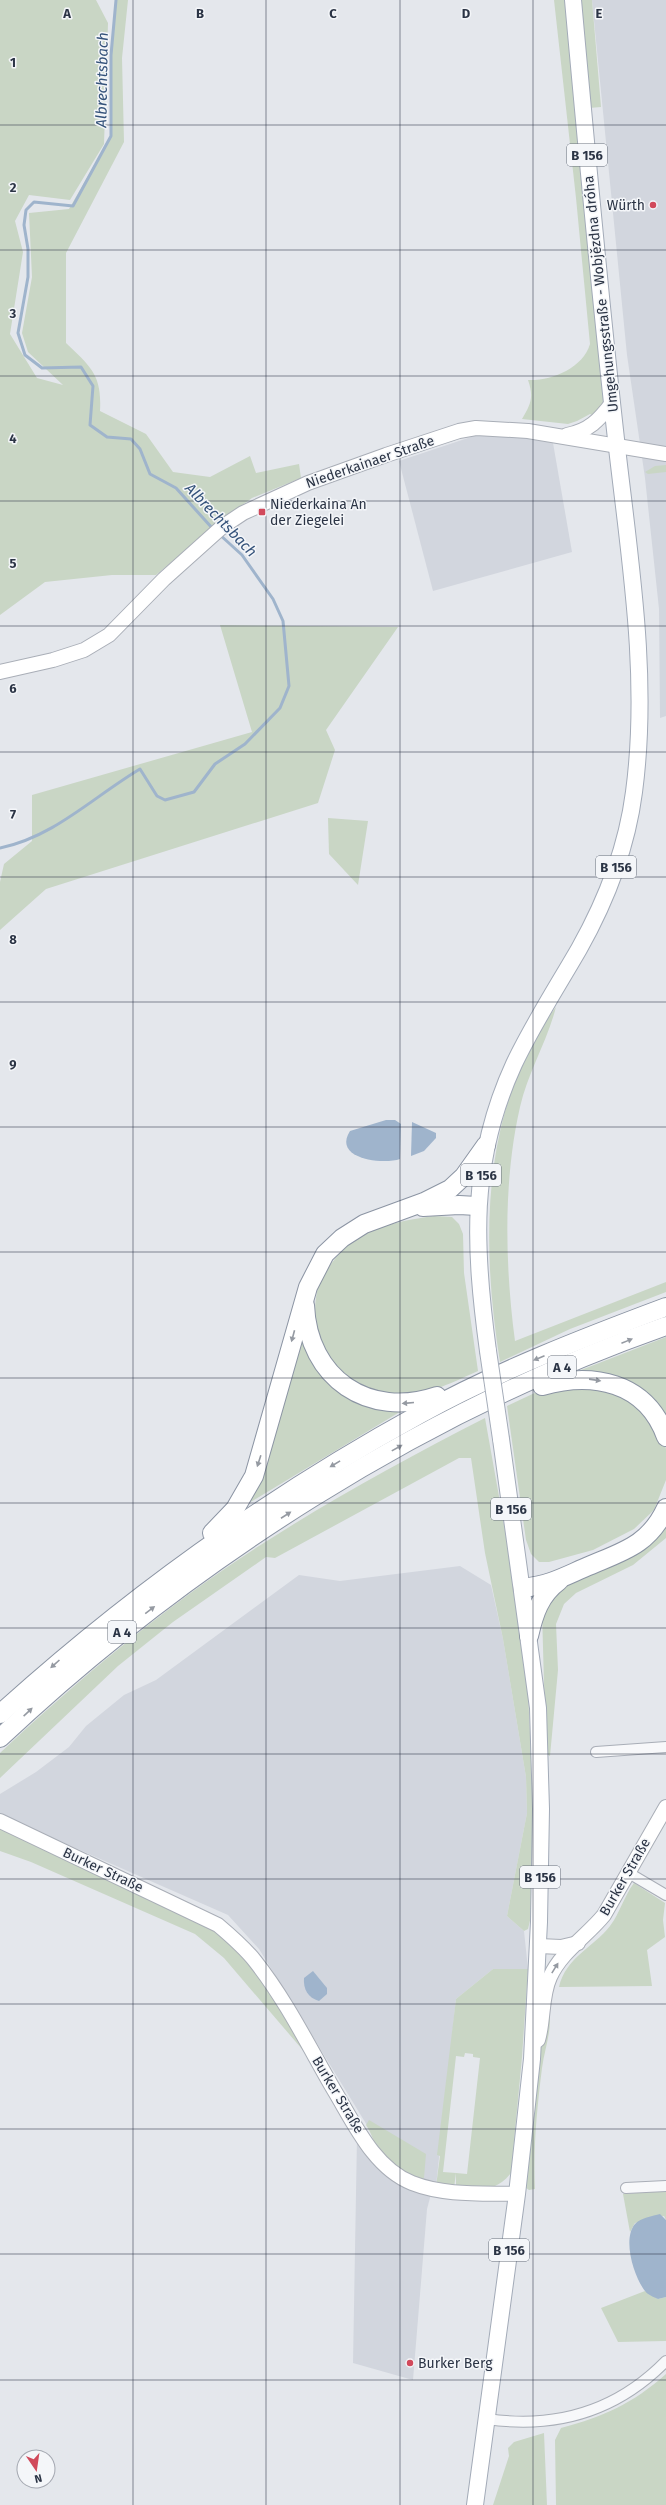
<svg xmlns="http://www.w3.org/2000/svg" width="666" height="2505" font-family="'Fira Sans',sans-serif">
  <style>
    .built { fill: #d2d6de }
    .green { fill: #c9d6c5 }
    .water { fill: #9fb4cc }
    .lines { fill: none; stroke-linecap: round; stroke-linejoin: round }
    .stream { stroke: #9fb4cc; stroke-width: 3 }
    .street-casing { stroke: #a9aeb7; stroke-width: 12 }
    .secondary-casing { stroke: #a9aeb7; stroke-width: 16 }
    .primary-casing { stroke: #a3abb8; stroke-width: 18 }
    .highway-casing { stroke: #8b94a3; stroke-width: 20 }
    .street { stroke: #f7f8fa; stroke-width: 10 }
    .secondary { stroke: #fff; stroke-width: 14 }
    .primary { stroke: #fff; stroke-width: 16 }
    .highway { stroke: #fff; stroke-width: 18 }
    .primary-bridge-casing { stroke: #a3abb8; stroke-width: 18; stroke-linecap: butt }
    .primary-bridge { stroke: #fff; stroke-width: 16 }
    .oneway { fill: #959aa2 }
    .grid { fill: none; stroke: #2b3445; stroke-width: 1; stroke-opacity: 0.55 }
    .poi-dot { fill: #d1495b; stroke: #f4f6f9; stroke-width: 1.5 }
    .labels { text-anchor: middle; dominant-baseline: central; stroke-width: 3; stroke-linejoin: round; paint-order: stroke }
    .shield { fill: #f4f6f9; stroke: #676e7b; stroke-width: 1 }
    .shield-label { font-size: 13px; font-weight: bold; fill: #2b3445 }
    .poi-label { font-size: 14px; fill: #2b3445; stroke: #f4f6f9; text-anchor: start }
    .street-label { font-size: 14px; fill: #2b3445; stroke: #f4f6f9 }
    .water-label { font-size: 15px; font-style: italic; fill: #34527a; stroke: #f4f6f9 }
    .grid-label { font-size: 13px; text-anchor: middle; font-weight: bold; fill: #2b3445; stroke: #f4f6f9; stroke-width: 3; stroke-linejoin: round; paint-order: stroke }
  </style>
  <rect width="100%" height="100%" fill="#e4e7ec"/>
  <g class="built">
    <polygon points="592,0 666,0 666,716 660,718 659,609 645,478 627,355"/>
    <polygon points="499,434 553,443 572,552 433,591 399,461 474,436"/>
    <polygon points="460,1566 491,1585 503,1639 526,1777 527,1813 507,1916 524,1931 528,1969 493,1969 456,1999 436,2186 409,2176 377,2148 373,2135 259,1949 228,1915 0,1815 0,1794 36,1772 69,1747 86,1726 124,1695 156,1680 299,1575 340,1581"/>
    <polygon points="357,2137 431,2194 427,2209 413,2380 353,2363"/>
  </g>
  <g class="green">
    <path d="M0,0h96l12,23 -4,121 -34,56 -41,-5 -14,26 8,31 -13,82 27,44 26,7 -35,-33 -6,-19 10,-56 -3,-64 40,-4 42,-73v-81l5,-55h12l-6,58 2,84 -58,111v90c25,24 36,32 34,68l46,23 27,38 37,5 40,-21 6,17 43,-9 2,14 -49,20 -33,24 -63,53h-44l-67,7 -45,33z"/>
    <path d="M554,0h13l36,393v11l-7,13 -6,-3 -13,7 -9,3 -46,-5c9,-15 12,-22 6,-39 24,1 55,-12 62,-36l-14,-146z"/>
    <polygon points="578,0 592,0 601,107 589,108"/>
    <polygon points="666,465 666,472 648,474 645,472 655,466"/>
    <polygon points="220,625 398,627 326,730 335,750 318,803 46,889 0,930 0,882 4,864 32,841 32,795 252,732"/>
    <polygon points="328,818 368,821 358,885 329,854"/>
    <path d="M556,1007c-9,35 -28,65 -36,100 -17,74 -15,159 -5,234l151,-59v10l-96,37 -70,33c-19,-118 -20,-255 56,-355z"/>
    <path d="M434,1216l18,1 7,7 4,10 1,39 14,98c-25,11 -53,26 -81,24 -52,-3 -91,-51 -80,-103 2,-13 16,-32 25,-41 23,-24 62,-31 92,-35z"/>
    <polygon points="300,1318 327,1379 403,1410 244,1506 246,1510 232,1515"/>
    <polygon points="666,1337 666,1425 662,1417 582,1374 581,1370"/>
    <polygon points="583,1383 633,1398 661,1433 666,1449 666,1480 654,1510 634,1529 593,1550 549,1562 539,1562 531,1554 526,1540 507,1406 541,1390"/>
    <path d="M485,1418l20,112 23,162 6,125 -2,95 -4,17 -4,2 -17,-15 20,-103 -1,-36 -23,-138 -18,-86 -14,-95h-12l-184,100 -9,-1 -93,65 -55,44 -118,112v-25c81,-76 166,-147 259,-207 73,-47 148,-88 226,-128z"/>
    <polygon points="666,1526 666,1538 633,1565 576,1593 564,1604 556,1624 558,1670 550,1756 546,1754 542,1612 553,1591"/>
    <polygon points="0,1822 217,1925 240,1946 325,2076 224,1958 195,1934 31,1862 0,1851"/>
    <path d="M634,1883l31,20 -2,17 2,17 -18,13 5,36 -93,1c7,-30 34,-39 51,-61 10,-13 14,-30 24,-43z"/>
    <path d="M493,1969h35l-6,88 -11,116c-16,20 -31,16 -55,15v-15l11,1 13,-116 -7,-1v-3l-8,-1 -1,4 -8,-1 -13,116 13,1 -2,15 -18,-2 4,-30 -3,-1 19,-156z"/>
    <path d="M548,2005c6,21 -3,41 -6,63 -5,40 -9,80 -7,121l-6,1 -4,-3 14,-132z"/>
    <path d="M369,2120l57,34 -2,24 -4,2c-16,-7 -35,-15 -43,-32 -4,-8 -6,-16 -11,-23z"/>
    <polygon points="666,2191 666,2220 664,2216 635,2223 630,2232 623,2194"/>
    <polygon points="645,2291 658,2299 666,2297 666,2341 618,2342 601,2308"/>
    <path d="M666,2374v131h-110l-1,-65 6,-12c44,-12 71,-24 105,-54z"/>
    <polygon points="544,2433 547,2505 493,2505 509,2456 508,2448 514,2442"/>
  </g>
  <g class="water">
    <path d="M386,1120h9l6,4 -1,35c-17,6 -68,0 -50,-28z"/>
    <polygon points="412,1122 436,1133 436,1138 424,1151 411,1156"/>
    <path d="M313,1971l14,17v6l-8,7c-11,-3 -16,-12 -15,-23z"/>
    <path d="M660,2214l6,6v77l-8,2c-4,-2 -10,-4 -13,-8 -11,-14 -23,-52 -10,-67 5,-6 18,-8 25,-10z"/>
  </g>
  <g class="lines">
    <g class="stream">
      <polyline points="116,0 111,55 111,136 73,206 34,202 26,210 24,225 28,249 28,277 18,333 25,355 42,368 81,367 93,386 90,425 107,437 131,439 140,449 150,474 176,488 213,529"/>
      <path d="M0,848c54,-11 93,-51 140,-79l17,27 8,4 29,-8 21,-28 30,-20 35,-36 9,-22 -6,-65 -10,-22 -31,-44 -23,-21"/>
    </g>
    <g class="street-casing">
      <g id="street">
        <polyline points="596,1752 666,1747"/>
        <polyline points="627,1872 666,1895"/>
        <polyline points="626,2188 666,2186"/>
        <path d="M487,2419c69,10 130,-8 179,-58"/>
      </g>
    </g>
    <g class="secondary-casing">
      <g id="secondary">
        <path d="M567,435c22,-4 32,-15 45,-32"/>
        <polyline points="0,672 53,660 84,650 109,635 164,579 222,527 243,513 308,483 386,455 459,431 476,428 528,431 666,454"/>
        <path d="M0,1821l218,104c13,11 26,22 37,36 31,39 54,86 79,129 20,33 40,78 78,93 33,13 71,10 105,11"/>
        <polyline points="539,1946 561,1947 578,1943"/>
        <path d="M538,2040c6,-20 3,-44 12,-63 11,-25 37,-41 54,-62l62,-108"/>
      </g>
    </g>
    <g class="primary-casing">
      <g id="primary">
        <path d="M488,1351c-14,-103 -19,-189 26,-287 19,-40 43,-77 65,-115 27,-48 48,-103 55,-157 16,-120 -6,-242 -19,-362 -16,-143 -29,-286 -42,-430"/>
        <polyline points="475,2505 517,2194 532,2059 539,1922 541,1809 538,1708 501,1439"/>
      </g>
    </g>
    <g class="highway-casing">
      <g id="highway">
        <polyline points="423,1207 459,1205 477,1206"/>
        <path d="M305,1305c3,74 64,114 132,91"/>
        <path d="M542,1386c50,-14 104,-5 124,51"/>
        <polyline points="212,1533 235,1509 254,1476 308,1287 325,1254 342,1238 364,1224 424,1202 450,1189 464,1176 486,1145"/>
        <path d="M523,1588c28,-4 36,-9 61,-20 36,-16 64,-21 82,-60"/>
        <path d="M529,1636c5,-22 11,-41 30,-55"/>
        <path d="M0,1714c129,-117 267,-216 420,-300 78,-43 163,-76 246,-107"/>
        <path d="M0,1738c187,-176 423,-327 666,-412"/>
      </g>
    </g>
    <use href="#street" class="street"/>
    <use href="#secondary" class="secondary"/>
    <use href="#primary" class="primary"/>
    <use href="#highway" class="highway"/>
    <g class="primary-bridge-casing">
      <polyline id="primary-bridge" points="488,1351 501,1439"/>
    </g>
    <use href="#primary-bridge" class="primary-bridge"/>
  </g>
  <defs><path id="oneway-solid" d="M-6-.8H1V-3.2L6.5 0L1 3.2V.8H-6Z"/></defs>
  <g class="oneway">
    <use href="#oneway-solid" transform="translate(293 1336) rotate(105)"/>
    <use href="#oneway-solid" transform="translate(627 1341) rotate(-22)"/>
    <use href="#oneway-solid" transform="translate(539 1358) rotate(157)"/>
    <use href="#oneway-solid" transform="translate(595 1380) rotate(8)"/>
    <use href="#oneway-solid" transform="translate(408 1403) rotate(175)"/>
    <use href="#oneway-solid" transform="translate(397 1448) rotate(-29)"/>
    <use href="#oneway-solid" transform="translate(259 1461) rotate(108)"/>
    <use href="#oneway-solid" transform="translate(335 1464) rotate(149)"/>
    <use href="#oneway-solid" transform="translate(286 1515) rotate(-33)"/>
    <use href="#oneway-solid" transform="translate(150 1610) rotate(-37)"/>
    <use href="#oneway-solid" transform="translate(55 1664) rotate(138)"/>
    <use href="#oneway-solid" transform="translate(28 1712) rotate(-43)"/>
    <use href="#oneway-solid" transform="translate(555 1968) rotate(-58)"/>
  </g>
  <path class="grid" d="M133,0v2505M266,0v2505M400,0v2505M533,0v2505M0,125h666M0,250h666M0,376h666M0,501h666M0,626h666M0,752h666M0,877h666M0,1002h666M0,1127h666M0,1252h666M0,1378h666M0,1503h666M0,1628h666M0,1754h666M0,1879h666M0,2004h666M0,2129h666M0,2254h666M0,2380h666"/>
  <g class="poi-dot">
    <circle cx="653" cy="205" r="4"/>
    <rect x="258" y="508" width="8" height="8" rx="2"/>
    <circle cx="410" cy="2363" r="4"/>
  </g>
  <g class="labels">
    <g class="shield">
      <rect x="567" y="144" width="40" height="22" rx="3"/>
      <rect x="596" y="856" width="40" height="22" rx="3"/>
      <rect x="461" y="1164" width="40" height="22" rx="3"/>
      <rect x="548" y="1356" width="28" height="22" rx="3"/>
      <rect x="491" y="1498" width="40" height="22" rx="3"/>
      <rect x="108" y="1621" width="28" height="22" rx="3"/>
      <rect x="520" y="1866" width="40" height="22" rx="3"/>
      <rect x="489" y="2239" width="40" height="22" rx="3"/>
    </g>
    <g class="shield-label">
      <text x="587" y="155">B 156</text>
      <text x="616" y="867">B 156</text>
      <text x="481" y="1175">B 156</text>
      <text x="562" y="1367">A 4</text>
      <text x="511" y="1509">B 156</text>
      <text x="122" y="1632">A 4</text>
      <text x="540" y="1877">B 156</text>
      <text x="509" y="2250">B 156</text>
    </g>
    <g class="poi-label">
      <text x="645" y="205" text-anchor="end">Würth</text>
      <text x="270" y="504">Niederkaina An<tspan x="270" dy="16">der Ziegelei</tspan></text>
      <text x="418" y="2363">Burker Berg</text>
    </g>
    <g class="street-label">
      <text transform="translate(601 294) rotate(-96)">Umgehungsstraße - Wobjězdna dróha</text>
      <text transform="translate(370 462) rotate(-19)">Niederkainaer Straße</text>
      <text transform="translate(103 1870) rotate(25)">Burker Straße</text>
      <text transform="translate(625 1877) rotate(-60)">Burker Straße</text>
      <text transform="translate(338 2095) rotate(59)">Burker Straße</text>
    </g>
    <g class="water-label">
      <text transform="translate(102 80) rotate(-89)">Albrechtsbach</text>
      <text transform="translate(221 520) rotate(46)">Albrechtsbach</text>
    </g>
  </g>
  <g class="grid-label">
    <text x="67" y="18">A</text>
    <text x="200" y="18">B</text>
    <text x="333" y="18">C</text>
    <text x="466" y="18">D</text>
    <text x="599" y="18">E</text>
    <text x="13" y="67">1</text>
    <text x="13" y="192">2</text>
    <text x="13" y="318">3</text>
    <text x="13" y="443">4</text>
    <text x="13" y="568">5</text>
    <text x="13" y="693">6</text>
    <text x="13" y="819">7</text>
    <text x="13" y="944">8</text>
    <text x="13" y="1069">9</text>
  </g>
  <g transform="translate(36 2469) rotate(167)"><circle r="19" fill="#f4f6f9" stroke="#a4a8b1"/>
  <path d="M0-3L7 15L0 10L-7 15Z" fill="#d1495b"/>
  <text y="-6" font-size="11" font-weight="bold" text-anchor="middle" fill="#2b3445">N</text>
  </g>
</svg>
